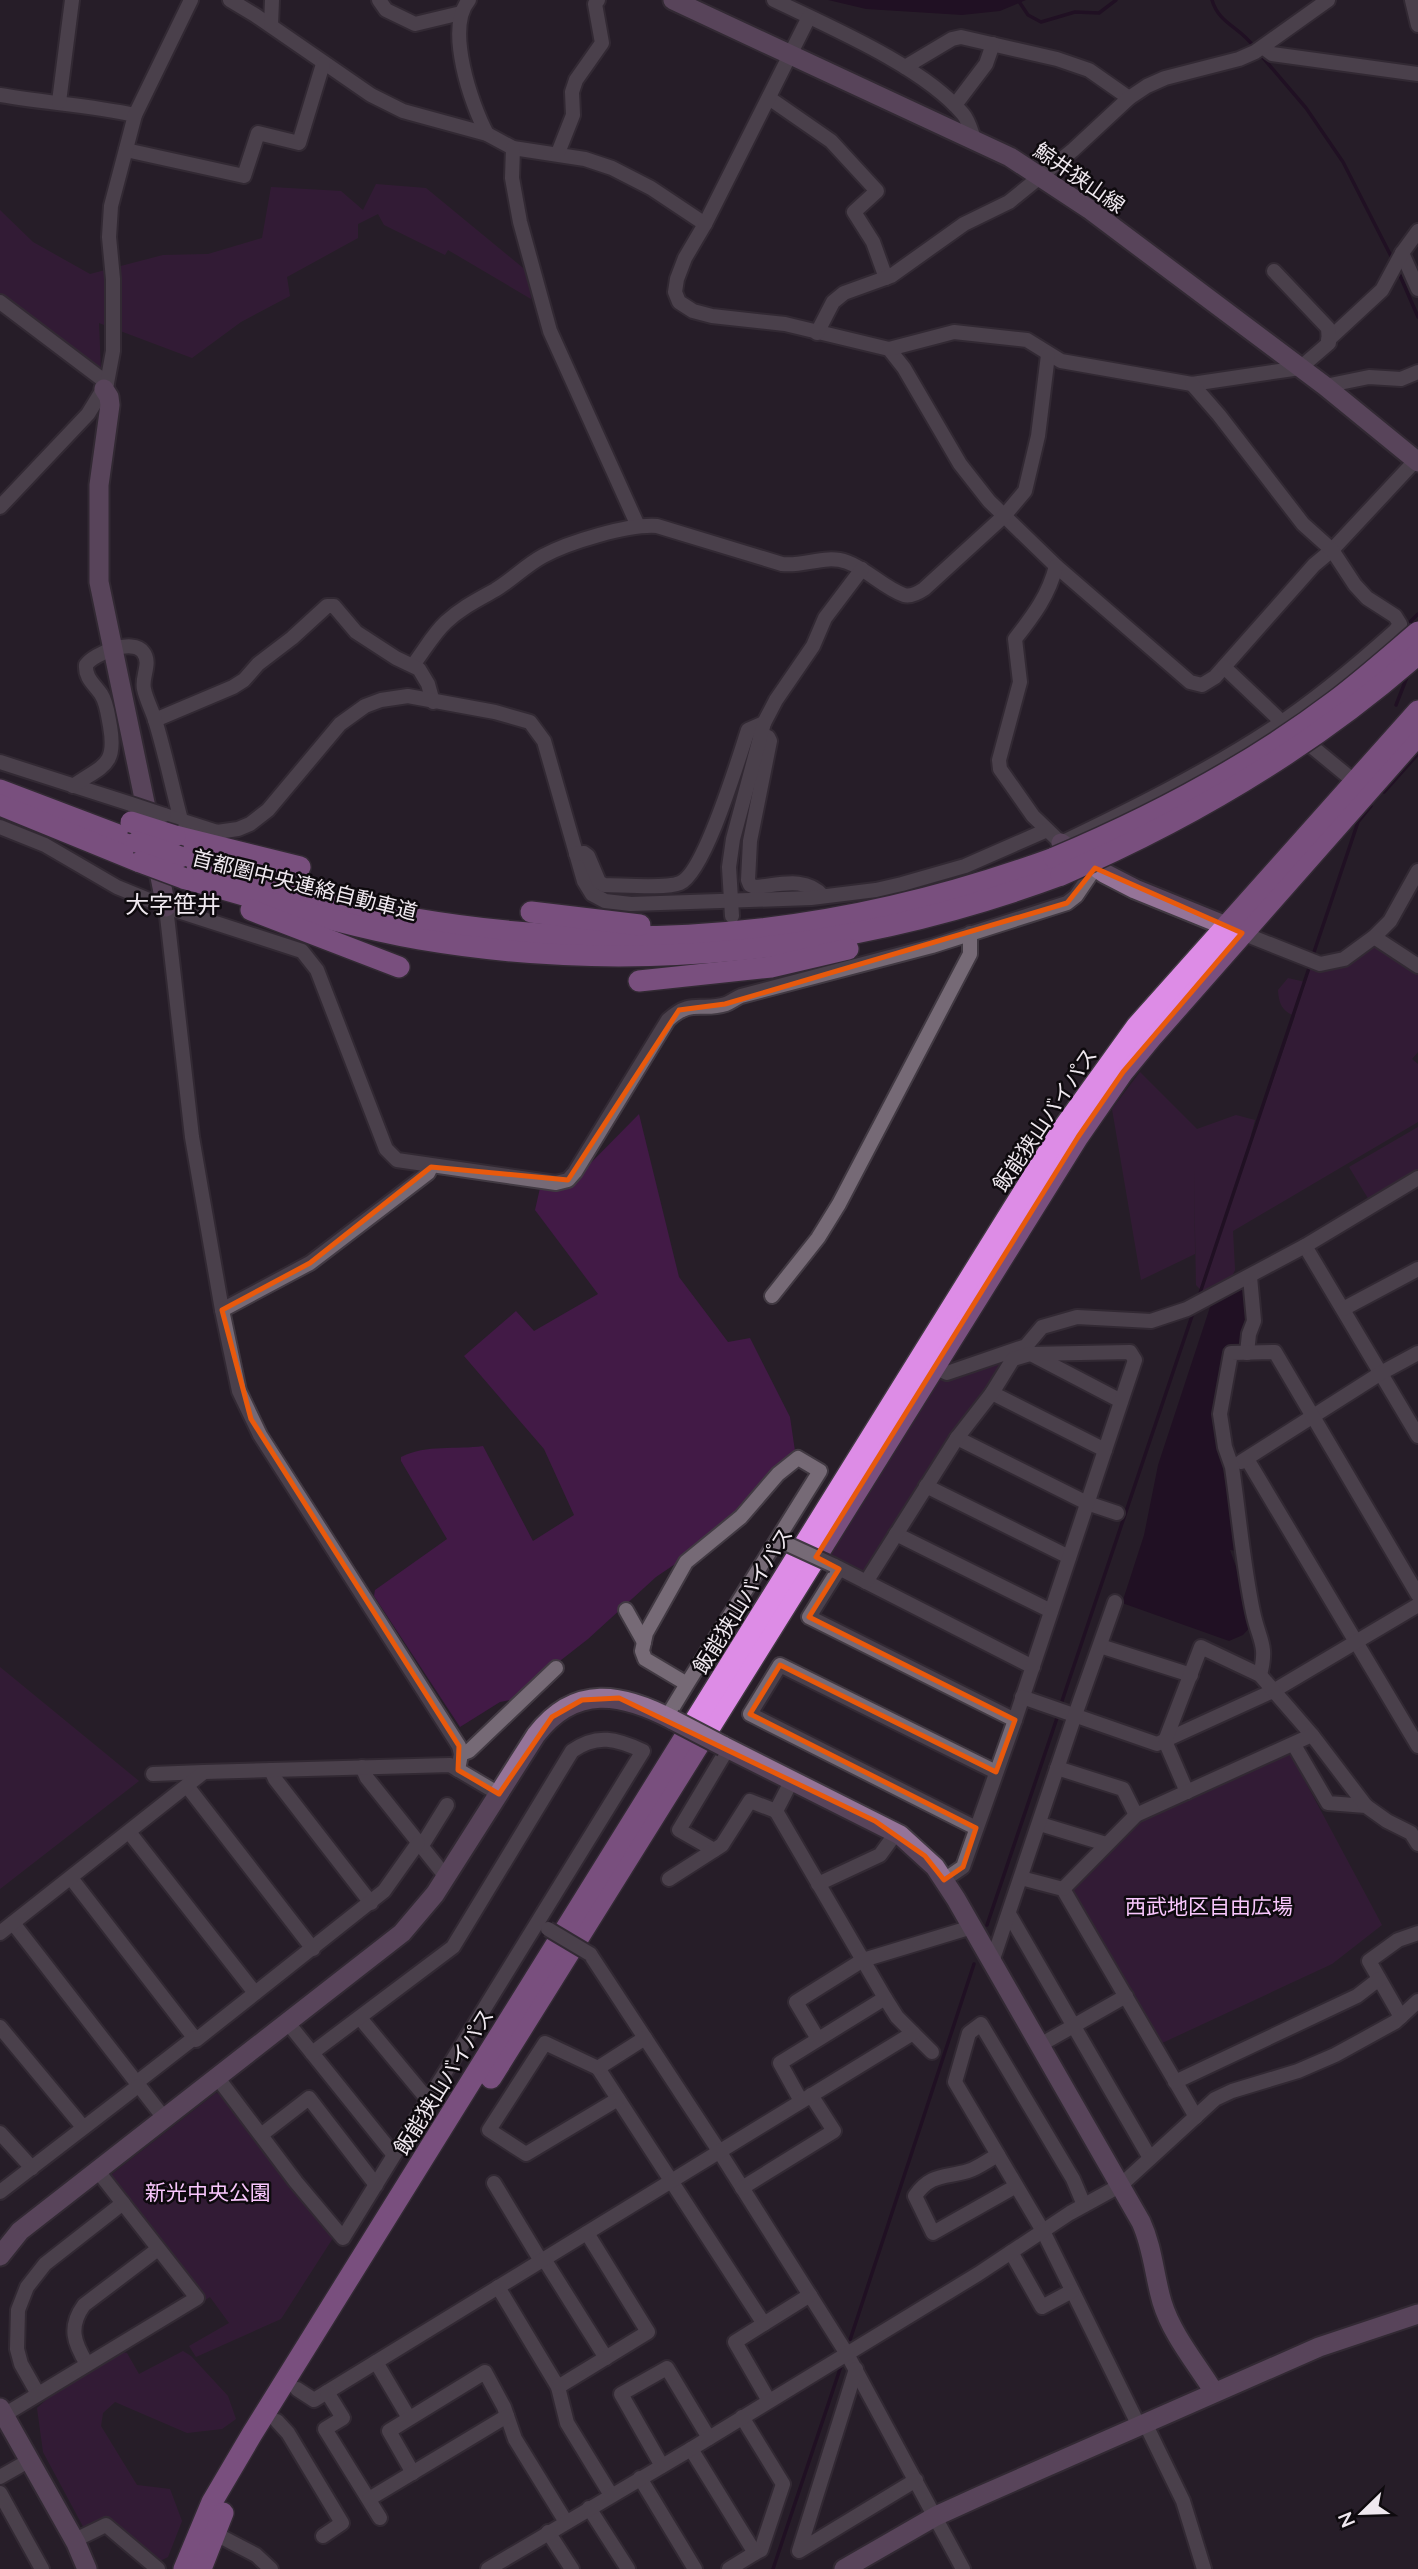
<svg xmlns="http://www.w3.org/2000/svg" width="1418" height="2569" font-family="Lato,'Noto Sans JP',sans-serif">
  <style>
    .green { fill: #421a46 }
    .water { fill: #19001d }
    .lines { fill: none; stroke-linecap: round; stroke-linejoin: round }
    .stream { stroke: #19001d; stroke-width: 3.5 }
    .street-casing { stroke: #413942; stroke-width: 18 }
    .secondary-casing { stroke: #413942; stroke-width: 23 }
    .highway-casing { stroke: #413942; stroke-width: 24 }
    .street { stroke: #766a76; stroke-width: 14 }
    .secondary { stroke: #957498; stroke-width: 19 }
    .highway { stroke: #dd8ce6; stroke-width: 21 }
    .street-bridge-casing { stroke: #413942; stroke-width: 18; stroke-linecap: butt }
    .secondary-bridge-casing { stroke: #413942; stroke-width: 23; stroke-linecap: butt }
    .highway-bridge-casing { stroke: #413942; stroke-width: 24; stroke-linecap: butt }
    .street-bridge { stroke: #766a76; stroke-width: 14 }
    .secondary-bridge { stroke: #957498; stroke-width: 19 }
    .highway-bridge { stroke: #dd8ce6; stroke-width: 21 }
    .marked { fill: none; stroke: #e8590c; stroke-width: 5; stroke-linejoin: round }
    .labels { text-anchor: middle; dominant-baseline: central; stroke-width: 5; stroke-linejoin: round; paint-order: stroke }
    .street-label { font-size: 21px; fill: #efe8ef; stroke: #0e0a0e }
    .park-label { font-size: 21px; fill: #f9c7fd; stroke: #0e0a0e }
    .quarter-label { font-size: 24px; fill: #efe8ef; stroke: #0e0a0e }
  </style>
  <rect width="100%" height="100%" fill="#271e28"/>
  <g class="green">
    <polygon points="376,184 426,188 528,272 531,299 448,250 445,255 384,225 378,214 358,224 358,238 287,277 290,296 241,322 192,358 99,323 101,371 0,299 0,210 33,242 90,274 163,255 208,254 262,238 271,187 341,191 363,210"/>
    <path d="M1379,945l39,26v81l-6,7 6,5v58l-185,109 2,39 -7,15 -21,11 -11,-11 -2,-118 1,87 -54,26 -29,-171 28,-37 57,57 39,-14 19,5 -4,15 4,-3 40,-116c-13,-5 -16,-12 -17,-26l10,-12 17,4 6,-15 56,-20z"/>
    <path d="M639,1114l40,163 49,65 22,-4 40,79 5,34 -23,20 -43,47 -48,42 -25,17 -68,62 -78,61 -10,2 -40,25 -86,-131 1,-6 72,-51 -46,-78v-4c26,-13 55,-7 82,-11l50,95 41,-26 -30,-66 -80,-93 52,-45 18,20 64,-37 -63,-84 5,-22 30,-4z"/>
    <polygon points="1418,1127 1418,1171 1369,1200 1349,1167"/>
    <polygon points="1009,1356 866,1573 861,1575 829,1557 938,1381 943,1376"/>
    <polygon points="0,1667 139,1781 0,1889"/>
    <polygon points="1286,1753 1291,1755 1382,1925 1332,1964 1160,2044 1071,1894 1072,1887 1137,1821"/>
    <polygon points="216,2093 221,2094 333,2238 281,2319 196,2357 189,2346 229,2323 210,2297 205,2300 110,2179 112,2174"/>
    <polygon points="119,2351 127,2353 139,2374 183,2351 191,2356 228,2396 236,2419 222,2429 187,2433 115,2402 103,2413 101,2426 137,2485 170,2489 182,2521 168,2557 158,2562 111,2522 86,2532 43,2452 37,2408 58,2389"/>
  </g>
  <g class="water">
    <polygon points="828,0 1026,0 1000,11 962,15 866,9"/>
    <polygon points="1244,1285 1249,1323 1215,1416 1225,1480 1231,1481 1237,1551 1230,1550 1247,1597 1253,1624 1243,1635 1229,1641 1122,1603 1144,1535 1158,1465 1211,1304"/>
  </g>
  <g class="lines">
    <g class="stream">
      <polyline points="1018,0 1028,15 1041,22 1075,12 1099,13 1116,0"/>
      <path d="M1212,0c7,24 28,27 42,47"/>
      <polyline points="1259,53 1306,108 1343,162 1393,260"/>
      <polyline points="1398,271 1418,317"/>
      <polyline points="1403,629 1418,614"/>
      <polyline points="1396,705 1407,677 1405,675"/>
      <polyline points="1384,792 1418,754"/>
      <polyline points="1312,958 1358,822 1371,806"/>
      <polyline points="1199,1296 1310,965"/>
      <polyline points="1060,1707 1194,1310"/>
      <polyline points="987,1925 1058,1715"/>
      <polyline points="850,2340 974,1964"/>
      <polyline points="773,2569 842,2363"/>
    </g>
    <g class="street-casing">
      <g id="street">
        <polyline points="230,0 255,15 371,95 403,111 487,134 513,148 585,159 612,168 651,188 705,224 685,258 677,279 675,292 679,302 693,311 712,316 785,324 889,349 904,368 960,464 989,501 1056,566 1190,682 1202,685 1215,677 1314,565 1332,550 1416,460"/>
        <polyline points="379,0 386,10 415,24 461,13"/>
        <path d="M469,0c-24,28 2,104 18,134"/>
        <path d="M774,0c56,27 150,67 189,114 6,7 8,17 11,25"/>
        <polyline points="1412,0 1418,25"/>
        <polyline points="271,25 272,0"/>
        <polyline points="1264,48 1272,54 1418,74"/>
        <polyline points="905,67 952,39 961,37 1057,59 1089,70 1129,98"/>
        <path d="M0,95c45,8 90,10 135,20"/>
        <polyline points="769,98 831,141 877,191 854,212 873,242 886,278"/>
        <polyline points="59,102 72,0"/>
        <polyline points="955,105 986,64 993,44"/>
        <polyline points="513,148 512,178 520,222 550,331 638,526"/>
        <polyline points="126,150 244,176 258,133 299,143 323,64"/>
        <polyline points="558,153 573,115 572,92 576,80 602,43 595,4 598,0"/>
        <polyline points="705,224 809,17"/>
        <polyline points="1402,253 1418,289"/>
        <polyline points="0,302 107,383"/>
        <polyline points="817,333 833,302 844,293 891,276 964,224 1009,202 1073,150 1129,98 1147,86 1165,78 1239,59 1255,52 1328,0"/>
        <polyline points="1328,340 1382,290 1402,253 1418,231"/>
        <polyline points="889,349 954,332 1027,340 1061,361 1192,384 1300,368 1329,343 1328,328 1274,271"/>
        <polyline points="1325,386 1369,377 1401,379 1418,372"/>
        <polyline points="0,507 88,414 107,383 113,351 113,279 109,237 111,206 135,115 191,0"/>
        <path d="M1056,566c-7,29 -23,50 -41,73l5,43 -21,78 1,9 33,47 28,27c73,-35 145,-71 212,-115 44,-29 83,-62 122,-97l5,-7 -5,-8 -28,-18 -12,-13 -23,-35 -29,-26 -84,-109 -27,-31"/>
        <path d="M413,665c11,-14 20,-31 33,-43 15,-14 31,-22 49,-32 17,-10 31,-25 48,-34 26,-14 85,-32 114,-30l125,38c22,3 43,-10 65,-2 20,7 37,26 57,33 7,2 14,-2 20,-6l80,-73 21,-25 13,-55 10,-81"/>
        <polyline points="1224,667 1282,722 1355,782"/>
        <polyline points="155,720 233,687 244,680 258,664 292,638 327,606 334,606 356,632 396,658 419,669 428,684 433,702"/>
        <path d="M760,734l8,3 2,4 -20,100 -2,39 2,5 5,2c24,-2 51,-11 68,9"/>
        <polyline points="0,762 131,804"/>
        <path d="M73,786c30,-21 44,-20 37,-60 -2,-10 -3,-23 -9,-32 -7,-10 -16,-16 -15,-29 8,-12 47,-27 57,-13 9,11 -2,25 1,37 2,10 8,21 11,31 10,32 17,67 26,100"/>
        <polyline points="164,815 217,832 238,829 250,824 268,810 340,724 365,706 381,700 408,696 495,712 530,722 544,741 584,881 592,894 605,901 631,904 811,898 876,890 902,884 965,866 1047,830"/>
        <path d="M0,827l45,18 72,42 49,20 136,44 15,19 69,179 11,11 159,23 12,-3 7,-8 93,-152c24,-22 33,-8 58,-16 5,-2 10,-6 15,-8l191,-50 135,-43 9,-7 19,-28"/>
        <path d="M576,854l8,-1 4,3 11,26 5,3c17,0 62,4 76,-2 25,-11 58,-123 68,-153l16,-7"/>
        <polyline points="166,907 192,1137 222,1310 239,1391 260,1435 459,1746 461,1754 458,1770"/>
        <polyline points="732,916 729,867 733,839 764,723 776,700 813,646 825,618 862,569"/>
        <polyline points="1242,933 1320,964 1344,959 1374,937 1390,921 1418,871"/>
        <polyline points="1374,937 1418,966"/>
        <polyline points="1305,1246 1418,1436"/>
        <polyline points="772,1296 818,1238 839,1204 970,954 970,933"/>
        <polyline points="1343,1309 1418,1269"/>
        <polyline points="222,1310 310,1263 428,1173 431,1167"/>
        <polyline points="1247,1353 1249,1334 1254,1321 1250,1277"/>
        <polyline points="1031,1354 1121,1401"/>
        <polyline points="934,1367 947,1373 1026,1346 1042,1327 1077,1317 1151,1321 1187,1309 1305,1246 1418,1178"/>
        <polyline points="992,1393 1105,1450"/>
        <polyline points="957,1438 1087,1503 1117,1513"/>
        <polyline points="1247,1459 1418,1746"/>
        <polyline points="1241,1462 1381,1373 1418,1353"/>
        <polyline points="926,1486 1069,1557"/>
        <polyline points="896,1534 1051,1611"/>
        <polyline points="833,1565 1033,1667"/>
        <polyline points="839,1569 809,1617 1015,1720"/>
        <polyline points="866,1582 957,1438 992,1393 1013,1359 1030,1354 1130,1352 1135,1360 1015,1720 963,1867 944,1880"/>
        <polyline points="626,1610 644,1642"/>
        <polyline points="1100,1646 1191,1675"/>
        <path d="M1260,1675c8,-31 -1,-34 -7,-63 -10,-47 -14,-97 -21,-145l-7,-20 -5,-33 11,-61 44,-1 143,243"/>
        <polyline points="1022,1697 1157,1744 1275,1690 1418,1605"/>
        <polyline points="667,1717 687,1684 820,1471 798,1458 778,1474 741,1517 686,1562 646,1633 642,1651 645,1659 687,1684"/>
        <polyline points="1294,1745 1328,1803 1366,1806 1387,1821 1411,1833 1418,1844"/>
        <polyline points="461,1754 469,1751 556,1668"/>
        <polyline points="362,1767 367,1778 446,1877"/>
        <polyline points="1057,1768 1123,1789 1136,1815"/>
        <polyline points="271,1770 275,1779 371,1903"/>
        <polyline points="153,1774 204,1772"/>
        <polyline points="792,1780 776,1811 885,1998 897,2017 932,2052"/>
        <polyline points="187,1786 313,1949"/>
        <polyline points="1187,1792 1165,1741 1201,1647 1260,1675 1312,1735 1366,1806"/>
        <polyline points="1040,1824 1106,1844"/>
        <polyline points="976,1828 750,1714 780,1665 996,1772"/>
        <polyline points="129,1832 255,1993"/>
        <polyline points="421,1847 447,1805"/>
        <polyline points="714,1850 679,1830 728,1748"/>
        <polyline points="71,1878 196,2040 384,1891 418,1843"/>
        <polyline points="1021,1878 1063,1889 1196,2117"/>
        <polyline points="669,1879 722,1845 750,1801 776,1811"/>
        <polyline points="818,1884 880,1855 896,1833"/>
        <polyline points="1063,1889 1136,1815 1312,1735"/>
        <polyline points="1009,1914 1150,2158"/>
        <polyline points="13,1923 164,2118"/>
        <polyline points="0,1933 204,1772 450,1765 499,1794"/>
        <polyline points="590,1954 719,2151 847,2354 963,2569"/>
        <polyline points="992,1962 1075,1715 1115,1602"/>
        <polyline points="1401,2017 1369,1961 1398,1940 1418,1933"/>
        <polyline points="360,2018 428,2100"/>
        <polyline points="288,2023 394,2155"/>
        <polyline points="0,2027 83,2127"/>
        <polyline points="818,2039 796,2002 863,1960 972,1927"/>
        <polyline points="1040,2045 1126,1996"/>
        <polyline points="598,2068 764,2324"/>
        <path d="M217,2077l79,105 47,56 300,-487c-26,-12 -46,-18 -71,0l-119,196 -141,106"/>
        <polyline points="1175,2082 1357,1996 1379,1979"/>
        <polyline points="136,2083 194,2038"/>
        <polyline points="618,2099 526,2154 489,2130 545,2043 598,2068 645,2038"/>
        <polyline points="801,2101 780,2063 885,1998"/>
        <polyline points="0,2133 32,2168"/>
        <polyline points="261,2135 309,2098 376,2185"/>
        <path d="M998,2155c-10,5 -20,13 -30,16 -23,7 -37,2 -53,25l18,37 83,-47"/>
        <polyline points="494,2183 541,2261"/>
        <polyline points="742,2188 834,2131 811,2095"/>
        <polyline points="0,2192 138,2086"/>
        <polyline points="1084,2205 1073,2179 981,2024 969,2033 955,2082 1043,2231 1139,2426"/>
        <polyline points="1011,2252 1042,2307 1072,2291"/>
        <polyline points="544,2259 606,2358"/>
        <polyline points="498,2287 558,2387 567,2423 611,2495"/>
        <polyline points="376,2362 409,2418"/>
        <path d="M87,2364c-13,-21 -19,-37 -3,-59l74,-56"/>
        <polyline points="856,2369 799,2551 916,2480"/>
        <polyline points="558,2387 648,2332 587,2233"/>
        <polyline points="297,2389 314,2400 913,2033"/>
        <polyline points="327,2392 343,2418 325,2429 380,2518"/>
        <polyline points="38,2394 21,2364 17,2349 18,2310 27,2287 45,2264 123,2203"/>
        <polyline points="769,2401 735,2342 810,2295"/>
        <polyline points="4,2415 197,2298 97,2170"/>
        <polyline points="742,2417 783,2484 761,2550 755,2553"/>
        <polyline points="277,2421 288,2433 342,2523 323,2536"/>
        <polyline points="1145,2423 1183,2501 1204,2569"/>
        <polyline points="691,2449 755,2553 729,2569"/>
        <polyline points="662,2466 621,2394 667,2368 709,2438"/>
        <polyline points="413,2473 389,2431 485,2372 504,2407 515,2439 566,2522"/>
        <polyline points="0,2477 30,2460"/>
        <polyline points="640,2478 695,2569"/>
        <polyline points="0,2493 42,2569"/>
        <polyline points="369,2499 507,2416"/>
        <polyline points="589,2508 628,2569"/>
        <polyline points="548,2532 572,2569"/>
        <polyline points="214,2533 256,2555 271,2569"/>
        <polyline points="75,2540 106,2525 158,2569"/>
        <polyline points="488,2569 691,2449 978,2274 1070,2213 1121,2185 1215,2099 1232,2091 1298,2071 1335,2055 1395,2022 1418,2001"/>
      </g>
    </g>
    <g class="secondary-casing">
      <g id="secondary">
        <polyline points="673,0 1010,157 1089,209 1325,386 1418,462"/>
        <polyline points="104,389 109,397 110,405 99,485 99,582 150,827"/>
        <polyline points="1061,843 1104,873 1135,889 1241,932"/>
        <polyline points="156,857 166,907"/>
        <path d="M723,1746l177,89 35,32 21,32 185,323c12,26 13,53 21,80 10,33 34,61 52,90"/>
        <path d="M0,2256l20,-25 382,-298 33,-39 101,-159c39,-51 86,-42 137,-15"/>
        <polyline points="0,2408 76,2543 87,2569"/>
        <polyline points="844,2569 936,2516 980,2496 1319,2347 1418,2314"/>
      </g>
    </g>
    <g class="highway-casing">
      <g id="highway">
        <polyline points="0,790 137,842"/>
        <polyline points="0,805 140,862"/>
        <polyline points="175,836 300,867"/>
        <path d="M180,857c45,15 90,31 137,42 255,61 491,49 737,-41"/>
        <path d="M183,878c79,21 156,47 236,61 217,37 437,12 642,-64"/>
        <polyline points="251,910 399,967"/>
        <polyline points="531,912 640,925"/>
        <polyline points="639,981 771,967 848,949"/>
        <polyline points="491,2078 1078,1137 1123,1072 1151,1038 1418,735"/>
        <polyline points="184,2569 212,2502 252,2434 1060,1133 1137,1026 1418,711"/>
        <polyline points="201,2569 223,2513"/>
      </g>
    </g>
    <use href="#street" class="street"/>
    <use href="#secondary" class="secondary"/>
    <use href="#highway" class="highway"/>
    <g class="street-bridge-casing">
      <g id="street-bridge">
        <polyline points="131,804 164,815"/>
        <polyline points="785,1543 833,1565"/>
        <polyline points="548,1929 590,1954"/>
      </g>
    </g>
    <g class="secondary-bridge-casing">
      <polyline id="secondary-bridge" points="673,1720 723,1746"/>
    </g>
    <g class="highway-bridge-casing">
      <g id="highway-bridge">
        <polyline points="131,822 175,836"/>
        <polyline points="137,842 180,857"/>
        <path d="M1054,858c100,-42 195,-92 281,-157 29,-22 56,-46 83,-69"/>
        <polyline points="140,862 183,878"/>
        <path d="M1061,875c132,-57 250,-127 357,-221"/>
      </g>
    </g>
    <use href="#street-bridge" class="street-bridge"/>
    <use href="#secondary-bridge" class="secondary-bridge"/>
    <use href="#highway-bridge" class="highway-bridge"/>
  </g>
  <path d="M0 0H1418V2569H0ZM1095,868l147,65 -119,139 -45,65 -262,420 23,12 -30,48 206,103 -19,52 -216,-107 -30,49 226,114 -13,39 -19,13 -19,-24 -50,-35 -256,-123 -37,2 -30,17 -53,77 -41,-24 1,-24 -208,-327 -29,-109 88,-47 121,-96 137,13 111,-170 46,-6 342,-101z" fill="#271e28" fill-opacity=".55" fill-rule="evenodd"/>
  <path class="marked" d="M1095,868l147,65 -119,139 -45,65 -262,420 23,12 -30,48 206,103 -19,52 -216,-107 -30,49 226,114 -13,39 -19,13 -19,-24 -50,-35 -256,-123 -37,2 -30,17 -53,77 -41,-24 1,-24 -208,-327 -29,-109 88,-47 121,-96 137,13 111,-170 46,-6 342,-101z"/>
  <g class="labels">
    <g class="street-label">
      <text transform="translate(1080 177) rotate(35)">鯨井狭山線</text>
      <text transform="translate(305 884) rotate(14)">首都圏中央連絡自動車道</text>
      <text transform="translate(1044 1119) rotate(-56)">飯能狭山バイパス</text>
      <text transform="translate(742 1600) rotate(-58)">飯能狭山バイパス</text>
      <text transform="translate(443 2081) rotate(-58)">飯能狭山バイパス</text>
    </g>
    <g class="park-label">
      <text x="1209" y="1905">西武地区自由広場</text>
      <text x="208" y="2191">新光中央公園</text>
    </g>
    <g class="quarter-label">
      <text x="173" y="903">大字笹井</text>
    </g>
  </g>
  <g transform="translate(1362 2513) rotate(247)" stroke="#0e0a0e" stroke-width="5" paint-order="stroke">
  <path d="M0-5L12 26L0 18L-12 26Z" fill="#efe8ef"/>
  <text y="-10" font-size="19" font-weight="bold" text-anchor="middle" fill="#efe8ef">N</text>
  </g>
</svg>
